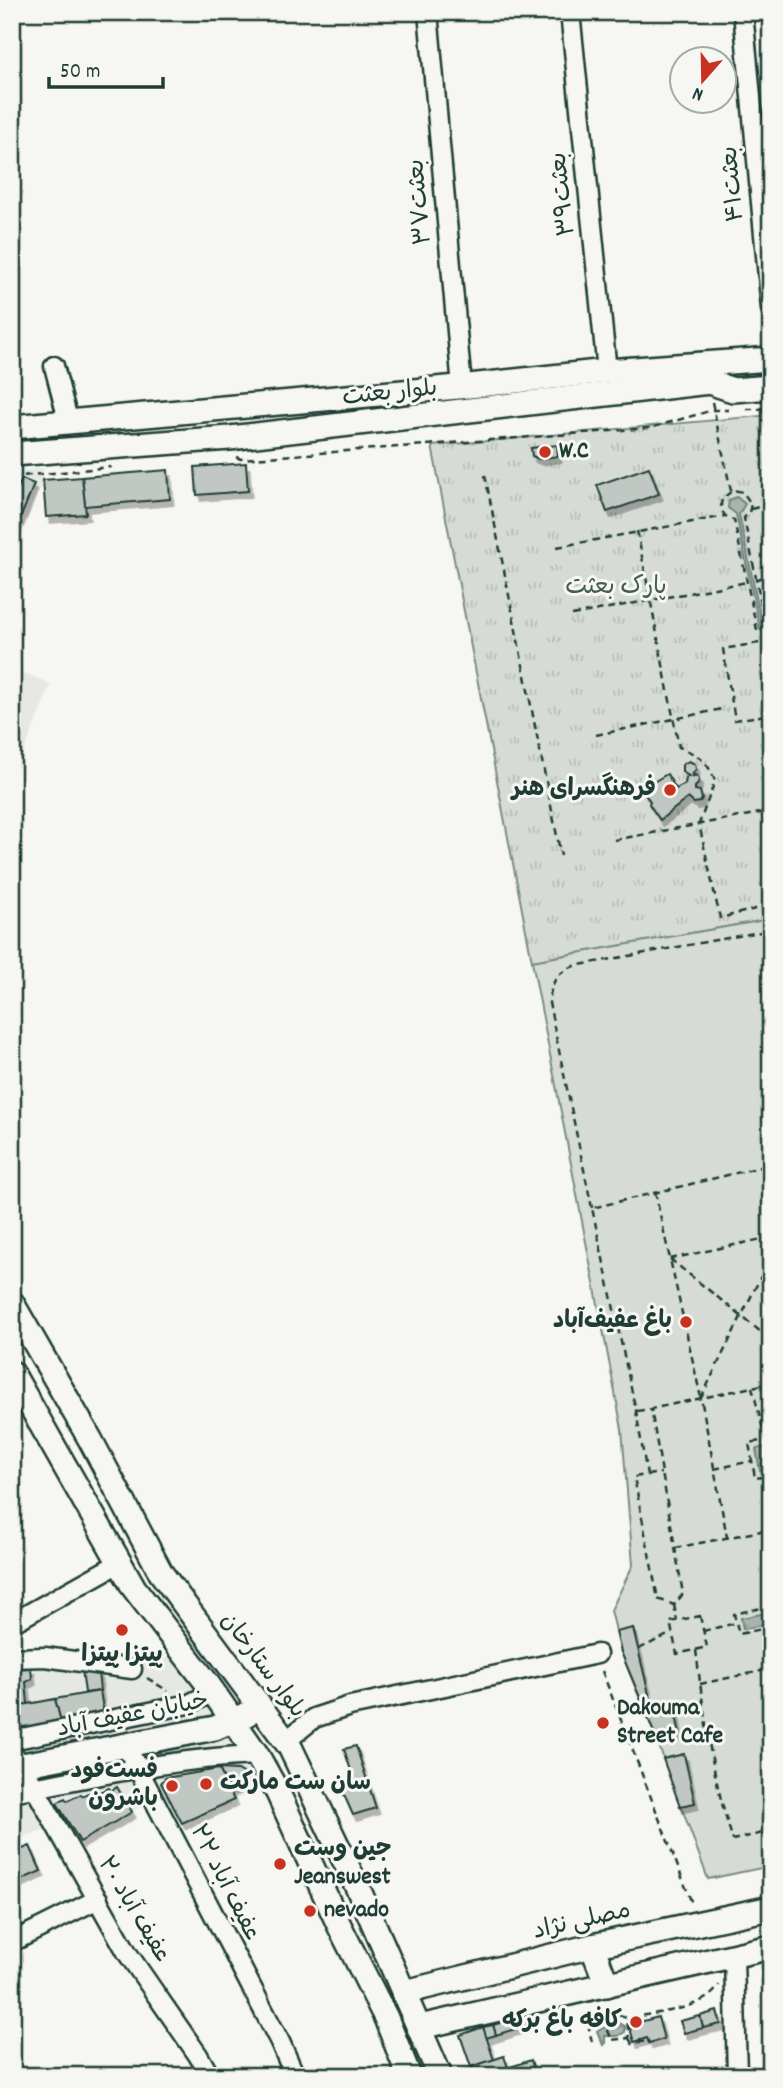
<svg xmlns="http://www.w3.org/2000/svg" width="783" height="2088" font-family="Dekko,'Playpen Sans Arabic',sans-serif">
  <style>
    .built { fill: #e6e8e4 }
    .grass { fill: url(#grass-tufts); stroke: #7a8c85; stroke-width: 2 }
    .garden { fill: #d6dbd6; stroke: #7a8c85; stroke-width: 2 }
    .water { fill: url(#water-ripples); stroke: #72847d; stroke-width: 2 }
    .building { fill: #c1c8c3; stroke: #1f3d34; stroke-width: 2; filter: url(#shadow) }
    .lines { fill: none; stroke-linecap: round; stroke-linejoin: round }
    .minor-casing { stroke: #1f3d34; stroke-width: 23 }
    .major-casing { stroke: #1f3d34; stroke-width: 28 }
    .path { stroke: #1f3d34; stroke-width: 2.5; stroke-dasharray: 7 5; stroke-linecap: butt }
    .minor { stroke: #f6f6f2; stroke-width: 18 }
    .major { stroke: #f6f6f2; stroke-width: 23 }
    .poi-dot { fill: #c8321e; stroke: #f6f6f2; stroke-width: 2.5 }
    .labels { text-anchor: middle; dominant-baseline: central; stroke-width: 6; stroke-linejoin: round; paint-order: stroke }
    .street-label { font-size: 24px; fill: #1f3d34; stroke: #f6f6f2 }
    .poi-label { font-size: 24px; font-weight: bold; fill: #1f3d34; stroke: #f6f6f2; text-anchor: start }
    .park-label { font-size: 24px; fill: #445d54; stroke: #f6f6f2 }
  </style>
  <defs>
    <pattern id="grass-tufts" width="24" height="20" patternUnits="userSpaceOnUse" patternTransform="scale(1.75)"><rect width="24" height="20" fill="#d6dbd6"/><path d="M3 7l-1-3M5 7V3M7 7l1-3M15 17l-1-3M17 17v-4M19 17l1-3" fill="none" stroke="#b7bdb8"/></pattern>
    <pattern id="water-ripples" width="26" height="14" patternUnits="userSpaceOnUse" patternTransform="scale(1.75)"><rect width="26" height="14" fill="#aab3ae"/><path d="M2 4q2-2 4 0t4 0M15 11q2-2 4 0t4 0" fill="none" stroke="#8a938e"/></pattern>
    <filter id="shadow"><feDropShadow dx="3.5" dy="6" stdDeviation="0" flood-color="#0004"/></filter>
  </defs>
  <rect width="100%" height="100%" fill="#f6f6f2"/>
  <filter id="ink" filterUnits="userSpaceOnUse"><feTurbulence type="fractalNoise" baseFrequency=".0143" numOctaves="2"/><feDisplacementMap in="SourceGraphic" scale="14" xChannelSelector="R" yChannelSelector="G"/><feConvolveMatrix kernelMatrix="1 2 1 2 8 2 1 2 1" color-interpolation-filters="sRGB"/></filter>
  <g filter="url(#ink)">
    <g class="built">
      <polygon points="43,468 43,480 12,560 12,472"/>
      <polygon points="12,668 51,684 12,782"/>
      <polygon points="205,1657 286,1777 182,1823 145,1804 80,1842 45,1829 12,1841 12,1662"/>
    </g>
    <polygon class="grass" points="771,415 771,919 532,961 432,446"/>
    <polygon class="garden" points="771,919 771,1866 708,1879 656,1738 621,1652 611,1610 633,1565 622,1429 532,961"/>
    <g class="water">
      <polygon points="737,497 745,504 739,514 763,630 760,630 736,514 728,508 729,500"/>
      <polygon points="771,1446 771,1469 760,1471 756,1449"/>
      <polygon points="771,1612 771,1623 743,1629 741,1618"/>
      <polygon points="617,2022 625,2026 625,2032 618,2036 605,2036 605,2043 603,2045 597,2031"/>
    </g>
    <g class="building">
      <polygon points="557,445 558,456 539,459 532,456 531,448"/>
      <polygon points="246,463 248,491 197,495 195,467"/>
      <polygon points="649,467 659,494 607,512 597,485"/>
      <polygon points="168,470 170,499 85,506 82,477"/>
      <polygon points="82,477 86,514 46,517 43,480"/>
      <polygon points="22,479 34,484 12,539 12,488 17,490"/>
      <polygon points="689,761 695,764 696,769 692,775 693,777 695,775 699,778 698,784 695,787 695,790 700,791 702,799 700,802 694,803 688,798 660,820 649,804 650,801 643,792 643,788 667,774 676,789 685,784 686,778 689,776 682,772 682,765"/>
      <polygon points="633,1628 653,1711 646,1712 621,1652 616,1632"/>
      <polygon points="31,1668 32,1679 26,1682 28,1704 12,1707 12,1669"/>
      <polygon points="82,1670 98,1672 100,1691 85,1693"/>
      <polygon points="100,1691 104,1714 61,1722 55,1699"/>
      <polygon points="55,1699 61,1722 12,1731 12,1707"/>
      <polygon points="674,1706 680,1734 656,1738 646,1712"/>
      <polygon points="356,1746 376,1808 353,1815 340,1786 354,1780 344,1749"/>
      <polygon points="684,1754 695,1803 680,1806 663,1759"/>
      <polygon points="219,1769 238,1770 245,1774 250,1782 229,1791"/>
      <polygon points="219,1769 234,1800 182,1823 161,1783 165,1778"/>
      <polygon points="117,1787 132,1812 80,1842 57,1803 65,1798 67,1801 81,1794 82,1796 88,1793 89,1795 95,1791 97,1793 109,1788 111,1791"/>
      <polygon points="30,1846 41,1871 12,1884 12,1853"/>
      <polygon points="717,2011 721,2024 703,2028 700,2016"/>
      <polygon points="531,2014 534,2023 496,2035 493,2025"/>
      <polygon points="700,2016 703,2028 684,2033 680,2021"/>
      <polygon points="658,2017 664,2039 649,2043 647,2038 634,2042 629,2025"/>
      <polygon points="493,2025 496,2035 486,2038 483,2027"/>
      <polygon points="483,2027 494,2060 471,2067 460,2035"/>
      <polygon points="504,2056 508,2068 483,2076 474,2076 471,2067"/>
      <polygon points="531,2060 536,2076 493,2076 492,2073"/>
    </g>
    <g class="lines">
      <g class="minor-casing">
        <g id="minor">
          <polyline points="428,12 462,387"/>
          <polyline points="570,12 607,371"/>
          <polyline points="743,12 771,309"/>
          <polyline points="54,366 68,420"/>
          <polyline points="12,1623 119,1563"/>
          <polyline points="12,1658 45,1657 132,1669"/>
          <polyline points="12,1740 189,1704 213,1692"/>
          <polyline points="286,1741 314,1718 350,1706 597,1654"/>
          <polyline points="126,1746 280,2042 295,2076"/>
          <polyline points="12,1753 22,1765 128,1954 198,2055 210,2076"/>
          <path d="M12,1792c81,-15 163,-34 245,-37"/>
          <polyline points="12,1942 98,1899"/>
          <polyline points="734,1955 737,2076"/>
        </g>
      </g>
      <g class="major-casing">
        <g id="major">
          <polyline points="12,427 469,386 607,371 771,359"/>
          <polyline points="12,454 230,438 709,382 733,390 771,387"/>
          <polyline points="12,1303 90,1439 161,1573 290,1747 361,1895 440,2076"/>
          <polyline points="12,1373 134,1588 207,1683 257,1755 278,1793 339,1925 386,2018 409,2076"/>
          <polyline points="12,1767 215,1728 247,1714"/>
          <polyline points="592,1946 607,1985"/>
          <polyline points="405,1992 592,1946 771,1908"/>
          <polyline points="420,2027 771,1947"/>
        </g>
      </g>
      <g class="path">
        <polyline points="712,402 731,491"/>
        <polyline points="746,409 771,409"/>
        <polyline points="236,457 241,459 650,428 713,410 729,410"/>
        <polyline points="485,475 561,856"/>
        <polyline points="12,477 111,467"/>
        <polyline points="751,509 771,504"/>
        <path d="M637,531l42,216c19,8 29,14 36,34l-16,43 21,94 51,-13"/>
        <polyline points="557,547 725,516"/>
        <polyline points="756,579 771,576"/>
        <polyline points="572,615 747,582"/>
        <path d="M757,630l-23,-110c-10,-2 -15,-10 -12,-21l11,-9 10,2 8,12 -2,9 -5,5 22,110"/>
        <polyline points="771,641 723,649 735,720 771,714"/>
        <polyline points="596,735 722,709"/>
        <polyline points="614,840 771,811"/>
        <polyline points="771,1189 765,1166 592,1208 636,1411 647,1475 634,1477 658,1599 674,1605 683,1594 651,1409 771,1383"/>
        <polyline points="655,1192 701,1398 727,1537"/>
        <path d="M592,1208l-43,-205c2,-20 6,-29 25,-37l197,-36"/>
        <polyline points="670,1259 771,1340"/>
        <polyline points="670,1259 771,1237"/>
        <polyline points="752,1387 766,1440"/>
        <polyline points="701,1398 771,1256"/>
        <polyline points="637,1411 651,1409"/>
        <polyline points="771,1439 749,1443 755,1478 771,1476"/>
        <polyline points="714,1469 752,1461"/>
        <polyline points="647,1475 661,1473"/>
        <polyline points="675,1548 771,1529"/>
        <polyline points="674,1605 677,1620"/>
        <polyline points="771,1606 734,1614 739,1634 771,1627"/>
        <polygon points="700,1616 707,1647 677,1654 670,1622"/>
        <polyline points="703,1631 736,1623"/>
        <polyline points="639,1649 672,1633"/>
        <path d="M696,1650c8,65 16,128 37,190l38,-9"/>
        <polyline points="602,1671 693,1906"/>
        <polyline points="147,1678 168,1691"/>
        <polyline points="700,1684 771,1669"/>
        <polyline points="603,2019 612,2040 629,2038 627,2018"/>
        <polyline points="629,2038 632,2044 646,2041"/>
        <path d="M592,2042l-3,-13 7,-7 22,-8 9,4c26,-5 79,-8 92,-33"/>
      </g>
      <use href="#minor" class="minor"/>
      <use href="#major" class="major"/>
    </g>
  </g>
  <g class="poi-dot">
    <circle cx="545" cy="452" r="7"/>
    <circle cx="670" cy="790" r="7"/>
    <circle cx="686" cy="1322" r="7"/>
    <circle cx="122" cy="1630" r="7"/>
    <circle cx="603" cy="1723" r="7"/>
    <circle cx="206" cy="1784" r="7"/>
    <circle cx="172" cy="1786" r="7"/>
    <circle cx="280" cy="1864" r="7"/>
    <circle cx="310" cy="1911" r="7"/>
    <circle cx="636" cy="2022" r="7"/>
  </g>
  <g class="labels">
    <g class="street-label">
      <text transform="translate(734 184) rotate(-95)">بعثت۴۱</text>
      <text transform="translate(564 194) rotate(-96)">بعثت۳۹</text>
      <text transform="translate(421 202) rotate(-95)">بعثت۳۷</text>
      <text transform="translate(390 394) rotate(-6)">بلوار بعثت</text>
      <text transform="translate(262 1666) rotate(53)">بلوار ستارخان</text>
      <text transform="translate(133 1716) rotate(-11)">خیابان عفیف آباد</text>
      <text transform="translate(224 1883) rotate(63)">عفیف آباد ۲۲</text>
      <text transform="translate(133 1910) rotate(59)">عفیف آباد ۲۰</text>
      <text transform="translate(582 1922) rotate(-13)">مصلی نژاد</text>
    </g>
    <g class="poi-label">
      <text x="559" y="452">W.C</text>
      <text x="656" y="790" text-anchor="end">فرهنگسرای هنر</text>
      <text x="672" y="1322" text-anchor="end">باغ عفیف‌آباد</text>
      <text x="122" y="1656" text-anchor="middle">پیتزا پیتزا</text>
      <text x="617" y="1709">Dakouma<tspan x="617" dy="28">Street Cafe</tspan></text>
      <text x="158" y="1772" text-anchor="end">فست‌فود<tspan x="158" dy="28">باشرون</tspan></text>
      <text x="220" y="1784">سان ست مارکت</text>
      <text x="294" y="1850">جین وست<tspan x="294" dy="28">Jeanswest</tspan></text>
      <text x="324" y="1911">nevado</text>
      <text x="622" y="2022" text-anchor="end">کافه باغ برکه</text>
    </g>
    <g class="park-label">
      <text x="616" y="588">پارک بعثت</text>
    </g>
  </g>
  <rect width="783" height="2088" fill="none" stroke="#f6f6f2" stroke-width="42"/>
  <rect x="21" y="21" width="741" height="2046" fill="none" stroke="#1f3d34" stroke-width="2.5" filter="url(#ink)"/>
  <g transform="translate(703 80) rotate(200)"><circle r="33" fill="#f6f6f2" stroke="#a0aca6" stroke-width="2"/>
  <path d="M0-5L12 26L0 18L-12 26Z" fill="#c8321e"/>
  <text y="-10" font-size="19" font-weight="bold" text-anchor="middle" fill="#1f3d34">N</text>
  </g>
  <path d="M49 77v10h114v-10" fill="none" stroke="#1f3d34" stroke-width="3.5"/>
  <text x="60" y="77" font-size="21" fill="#1f3d34" stroke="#f6f6f2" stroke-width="5" paint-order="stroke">50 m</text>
</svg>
